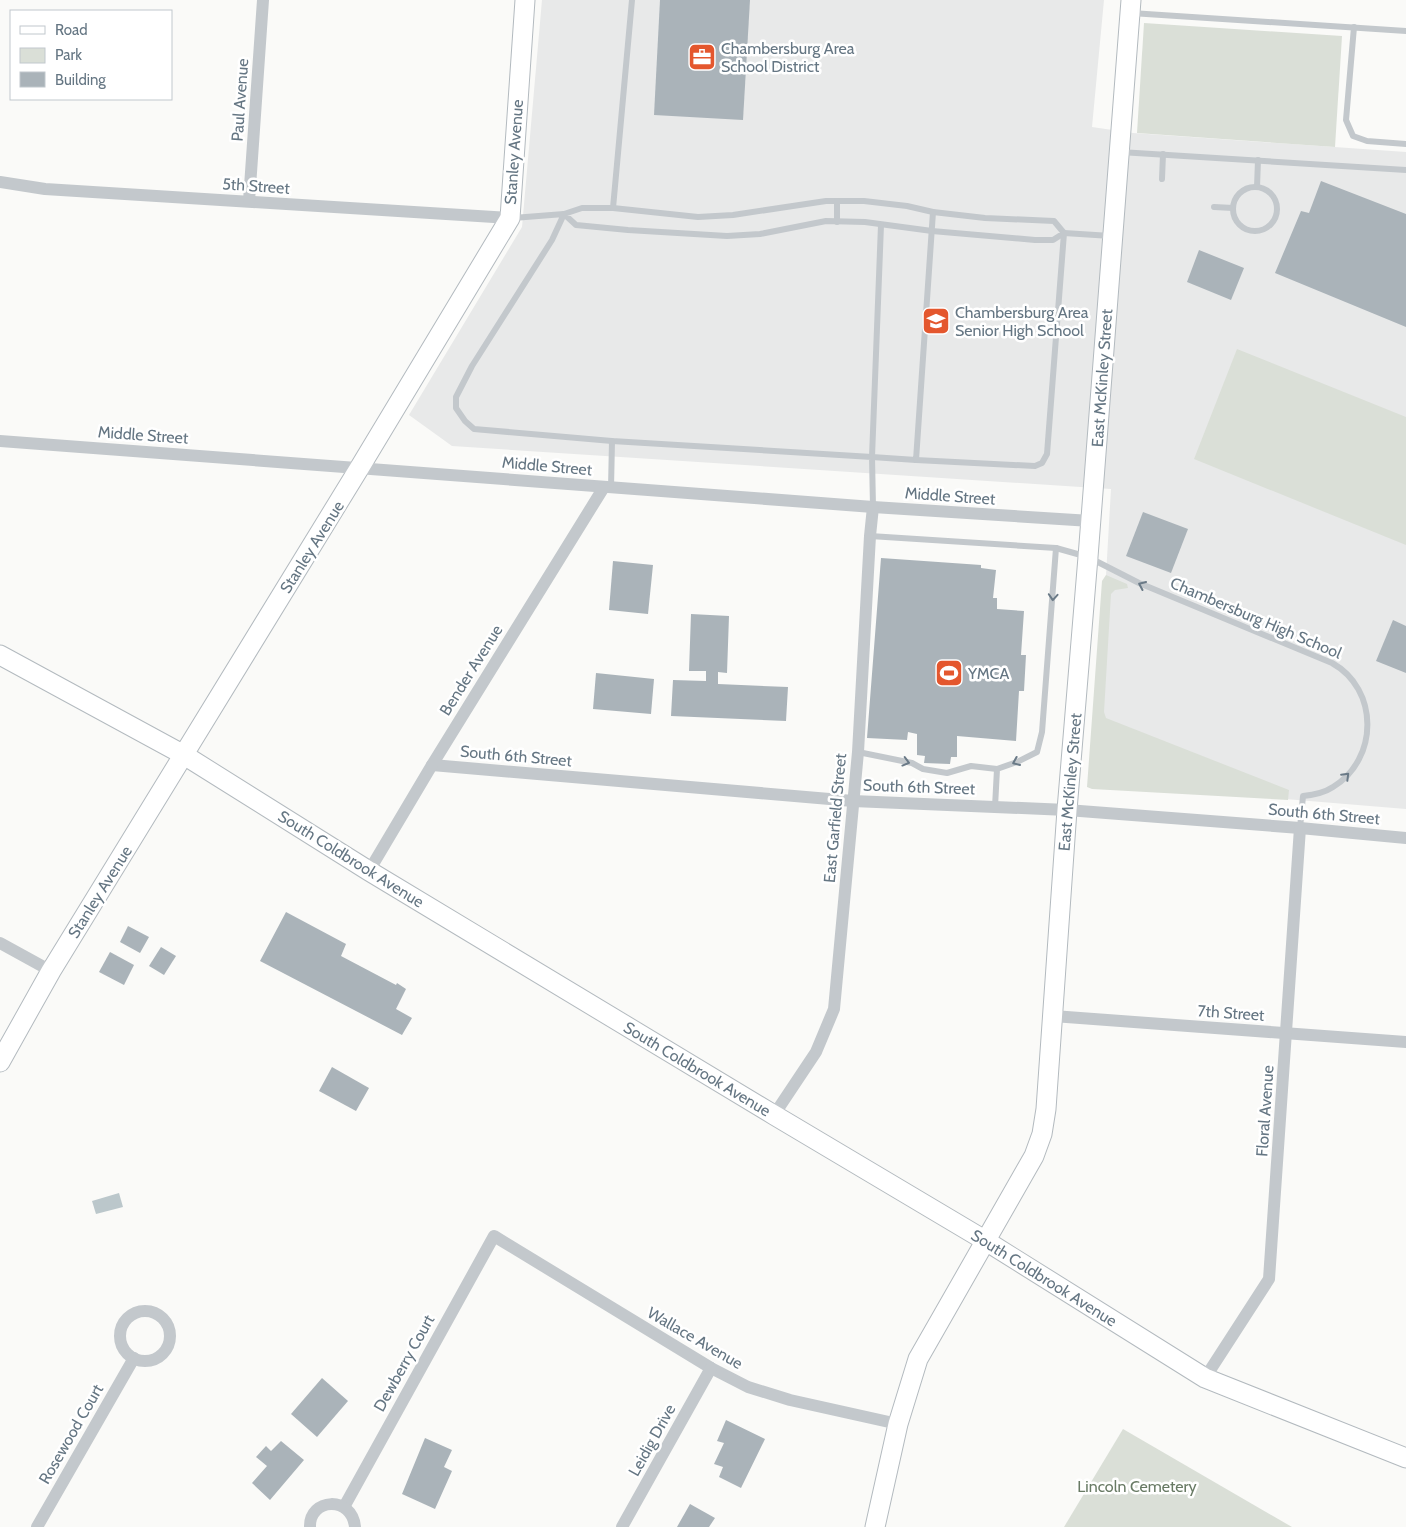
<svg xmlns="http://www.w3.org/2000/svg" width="1406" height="1527" font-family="Cabin,sans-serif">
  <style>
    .built { fill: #e8e9e9 }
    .green { fill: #dadfd7 }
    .water { fill: #bbc7cb }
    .building { fill: #aab3b9 }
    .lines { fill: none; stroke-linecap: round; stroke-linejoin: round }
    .secondary-casing { stroke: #b3babf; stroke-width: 21 }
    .lane { stroke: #c3c8cc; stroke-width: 6 }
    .street { stroke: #c3c8cc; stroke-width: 12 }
    .secondary { stroke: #fff; stroke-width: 19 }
    .oneway { stroke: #6a7a87 }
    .labels { text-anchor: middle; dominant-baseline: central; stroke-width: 5; stroke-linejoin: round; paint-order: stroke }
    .poi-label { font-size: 16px; fill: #657683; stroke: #fff; text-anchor: start }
    .street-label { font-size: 16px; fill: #657683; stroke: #fff }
    .park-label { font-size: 16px; fill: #687a64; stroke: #fff }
  </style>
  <rect width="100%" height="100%" fill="#fafaf8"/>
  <polygon class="built" points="542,0 1104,0 1092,127 1133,133 1406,152 1406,809 1094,783 1111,489 452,446 409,415 522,227"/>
  <g class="green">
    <polygon points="1144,23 1342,36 1335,147 1137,133"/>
    <polygon points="1237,349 1406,417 1406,545 1194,459"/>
    <polygon points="1106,575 1127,584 1128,588 1115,590 1111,594 1104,712 1106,718 1289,790 1288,800 1092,789 1087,787 1102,581"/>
    <polygon points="1123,1429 1292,1527 1064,1527"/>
  </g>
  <polygon class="water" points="119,1193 123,1207 96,1214 92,1201"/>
  <g class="building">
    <polygon points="660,0 750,0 743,120 654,115"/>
    <polygon points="1321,181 1406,214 1406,327 1275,273 1301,211 1309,213"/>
    <polygon points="1199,250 1244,268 1231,300 1187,282"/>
    <polygon points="1143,512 1188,529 1171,573 1126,556"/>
    <polygon points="881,558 981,565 981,568 996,570 993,598 997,598 997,609 1024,611 1021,655 1026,655 1024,691 1019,691 1016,741 957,736 957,757 951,757 950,764 924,763 925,756 917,755 917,734 908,732 907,740 867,738"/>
    <polygon points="613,561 653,565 648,614 609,610"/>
    <polygon points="691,614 729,616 727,673 718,672 718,684 788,687 786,721 671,716 673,680 706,681 706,671 689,671"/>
    <polygon points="1393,620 1406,626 1406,673 1376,661"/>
    <polygon points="596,673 654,679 651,714 593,709"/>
    <polygon points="286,912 346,944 341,956 396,985 397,983 406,989 396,1009 412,1018 402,1035 260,961"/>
    <polygon points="128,926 149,937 140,953 120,942"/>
    <polygon points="161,947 176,956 164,975 149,966"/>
    <polygon points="110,952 134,965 124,985 99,972"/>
    <polygon points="332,1067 369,1088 356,1111 319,1091"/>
    <polygon points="322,1378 348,1401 317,1437 291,1414"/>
    <polygon points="726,1420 765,1439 741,1488 719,1477 723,1467 714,1464 724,1443 717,1441"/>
    <polygon points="425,1438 452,1450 444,1467 452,1471 435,1509 402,1494"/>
    <polygon points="281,1441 304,1460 270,1500 252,1483 267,1466 256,1457 266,1446 271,1451"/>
    <polygon points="690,1504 715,1518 709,1527 677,1527"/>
  </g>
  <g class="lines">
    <g class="secondary-casing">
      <g id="secondary">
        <polyline points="0,655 184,755 369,871 774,1115 986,1241 1205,1378 1406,1458"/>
        <polyline points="0,1062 51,971 360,467 510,218 525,0"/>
        <polyline points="875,1527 898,1424 918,1359 1034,1156 1042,1134 1046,1109 1067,810 1088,557 1131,0"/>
      </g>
    </g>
    <g class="lane">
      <polyline points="1131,13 1406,31"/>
      <polyline points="1354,27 1346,120 1353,136 1367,141 1406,144"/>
      <polyline points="1120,152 1406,170"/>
      <polyline points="1162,179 1163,154"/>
      <polyline points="1257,187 1258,160"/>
      <circle cx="1255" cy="209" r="22"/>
      <polygon points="826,201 864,201 907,206 933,212 985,218 1054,221 1064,233 1053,240 1035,240 932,231 865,222 826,221 760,234 727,236 628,230 576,225 564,214 582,208 613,208 698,217 733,215"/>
      <polyline points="837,201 837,222"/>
      <polyline points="1214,207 1233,208"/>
      <polyline points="613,208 632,0"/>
      <polyline points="513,218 564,214 552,240 472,366 456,397 456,408 465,421 474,429 612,441 872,457 873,507"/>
      <polyline points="881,225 872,457 916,460 933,212"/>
      <polyline points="916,460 1035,466 1042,463 1047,454 1064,233 1111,236"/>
      <polyline points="611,488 612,441"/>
      <path d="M870,536l186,12 32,9 51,26 193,80c47,26 47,96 1,124 -9,6 -20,8 -30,9l-3,32"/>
      <polyline points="858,752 912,763 923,769 947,773 971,766 997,769"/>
      <polyline points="995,807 997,769 1017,762 1037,752 1042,732 1056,548"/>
    </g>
    <g class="street">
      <polyline points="0,182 45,189 510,218"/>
      <polyline points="249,201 263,0"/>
      <polyline points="0,441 873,507 1091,521"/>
      <polyline points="432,765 853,801 1067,810 1300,828 1406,838"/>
      <polyline points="369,871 432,765 604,487"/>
      <polyline points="0,943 51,971"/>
      <polyline points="1053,1016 1406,1042"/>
      <polyline points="774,1115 816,1052 834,1009 858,752 870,536 873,507"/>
      <circle cx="145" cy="1336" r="25"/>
      <polyline points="1205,1378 1269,1279 1300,828"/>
      <polyline points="344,1507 494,1236 711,1368 748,1387 790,1400 898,1424"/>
      <polyline points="37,1527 134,1358"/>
      <path d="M310,1527c-1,-29 42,-32 45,0"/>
      <polyline points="622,1527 711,1368"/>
    </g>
    <use href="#secondary" class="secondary"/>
  </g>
  <defs><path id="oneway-chevron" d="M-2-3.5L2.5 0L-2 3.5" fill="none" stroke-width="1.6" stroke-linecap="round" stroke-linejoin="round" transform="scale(1.25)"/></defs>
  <g class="oneway">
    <use href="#oneway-chevron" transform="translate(1142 585) rotate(-156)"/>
    <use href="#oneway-chevron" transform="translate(1053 597) rotate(94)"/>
    <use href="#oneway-chevron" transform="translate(906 762) rotate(15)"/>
    <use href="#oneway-chevron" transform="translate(1016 762) rotate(157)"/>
    <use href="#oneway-chevron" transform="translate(1346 776) rotate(-45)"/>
  </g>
  <defs>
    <g id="office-square" transform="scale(1.4375)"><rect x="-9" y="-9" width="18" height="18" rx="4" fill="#e4572e" stroke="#fff"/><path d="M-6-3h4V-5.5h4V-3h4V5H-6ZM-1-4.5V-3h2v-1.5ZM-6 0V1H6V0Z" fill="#fff"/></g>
    <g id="school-square" transform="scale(1.4375)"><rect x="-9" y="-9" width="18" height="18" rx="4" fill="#e4572e" stroke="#fff"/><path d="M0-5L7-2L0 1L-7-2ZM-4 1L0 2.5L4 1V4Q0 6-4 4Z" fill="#fff"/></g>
    <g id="stadium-square" transform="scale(1.4375)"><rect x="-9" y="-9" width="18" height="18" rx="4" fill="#e4572e" stroke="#fff"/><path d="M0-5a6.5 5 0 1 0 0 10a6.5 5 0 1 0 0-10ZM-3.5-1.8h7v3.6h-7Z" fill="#fff"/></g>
  </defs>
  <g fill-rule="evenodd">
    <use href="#office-square" x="702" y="57"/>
    <use href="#school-square" x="936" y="321"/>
    <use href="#stadium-square" x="949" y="673"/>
  </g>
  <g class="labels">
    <g class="poi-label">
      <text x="721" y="48">Chambersburg Area<tspan x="721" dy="18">School District</tspan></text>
      <text x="955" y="312">Chambersburg Area<tspan x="955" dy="18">Senior High School</tspan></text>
      <text x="968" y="673">YMCA</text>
    </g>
    <g class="street-label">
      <text transform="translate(240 100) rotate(-86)">Paul Avenue</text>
      <text transform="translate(514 152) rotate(-86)">Stanley Avenue</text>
      <text transform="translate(256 186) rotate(4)">5th Street</text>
      <text transform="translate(1102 378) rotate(-86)">East McKinley Street</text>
      <text transform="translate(143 435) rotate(4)">Middle Street</text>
      <text transform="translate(547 466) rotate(5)">Middle Street</text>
      <text transform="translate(950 496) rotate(4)">Middle Street</text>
      <text transform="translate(312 547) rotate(-58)">Stanley Avenue</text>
      <text transform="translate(1256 618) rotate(23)">Chambersburg High School</text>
      <text transform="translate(471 670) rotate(-58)">Bender Avenue</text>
      <text transform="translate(516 756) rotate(5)">South 6th Street</text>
      <text transform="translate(1070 782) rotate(-85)">East McKinley Street</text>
      <text transform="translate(919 787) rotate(2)">South 6th Street</text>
      <text transform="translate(1324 814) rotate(5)">South 6th Street</text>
      <text transform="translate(835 818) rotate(-85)">East Garfield Street</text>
      <text transform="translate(351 859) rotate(32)">South Coldbrook Avenue</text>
      <text transform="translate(100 892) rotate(-58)">Stanley Avenue</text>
      <text transform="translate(1231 1013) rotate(4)">7th Street</text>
      <text transform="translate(697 1069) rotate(31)">South Coldbrook Avenue</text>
      <text transform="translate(1265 1111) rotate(-86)">Floral Avenue</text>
      <text transform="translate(1044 1278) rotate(32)">South Coldbrook Avenue</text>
      <text transform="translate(695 1338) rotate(30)">Wallace Avenue</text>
      <text transform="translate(404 1363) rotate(-61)">Dewberry Court</text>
      <text transform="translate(71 1434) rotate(-60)">Rosewood Court</text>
      <text transform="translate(652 1440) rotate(-61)">Leidig Drive</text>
    </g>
    <g class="park-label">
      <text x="1137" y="1486">Lincoln Cemetery</text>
    </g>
  </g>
  <rect x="10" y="10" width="162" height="90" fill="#ffffff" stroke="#c1c8cd"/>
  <rect x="20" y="26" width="25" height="8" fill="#ffffff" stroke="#c1c8cd"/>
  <text x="55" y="35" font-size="15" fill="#657683">Road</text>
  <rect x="20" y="48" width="25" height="15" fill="#dadfd7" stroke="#c1c8cd"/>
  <text x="55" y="60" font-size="15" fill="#657683">Park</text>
  <rect x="20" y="72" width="25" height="15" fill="#aab3b9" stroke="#c1c8cd"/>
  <text x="55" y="85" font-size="15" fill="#657683">Building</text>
</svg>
